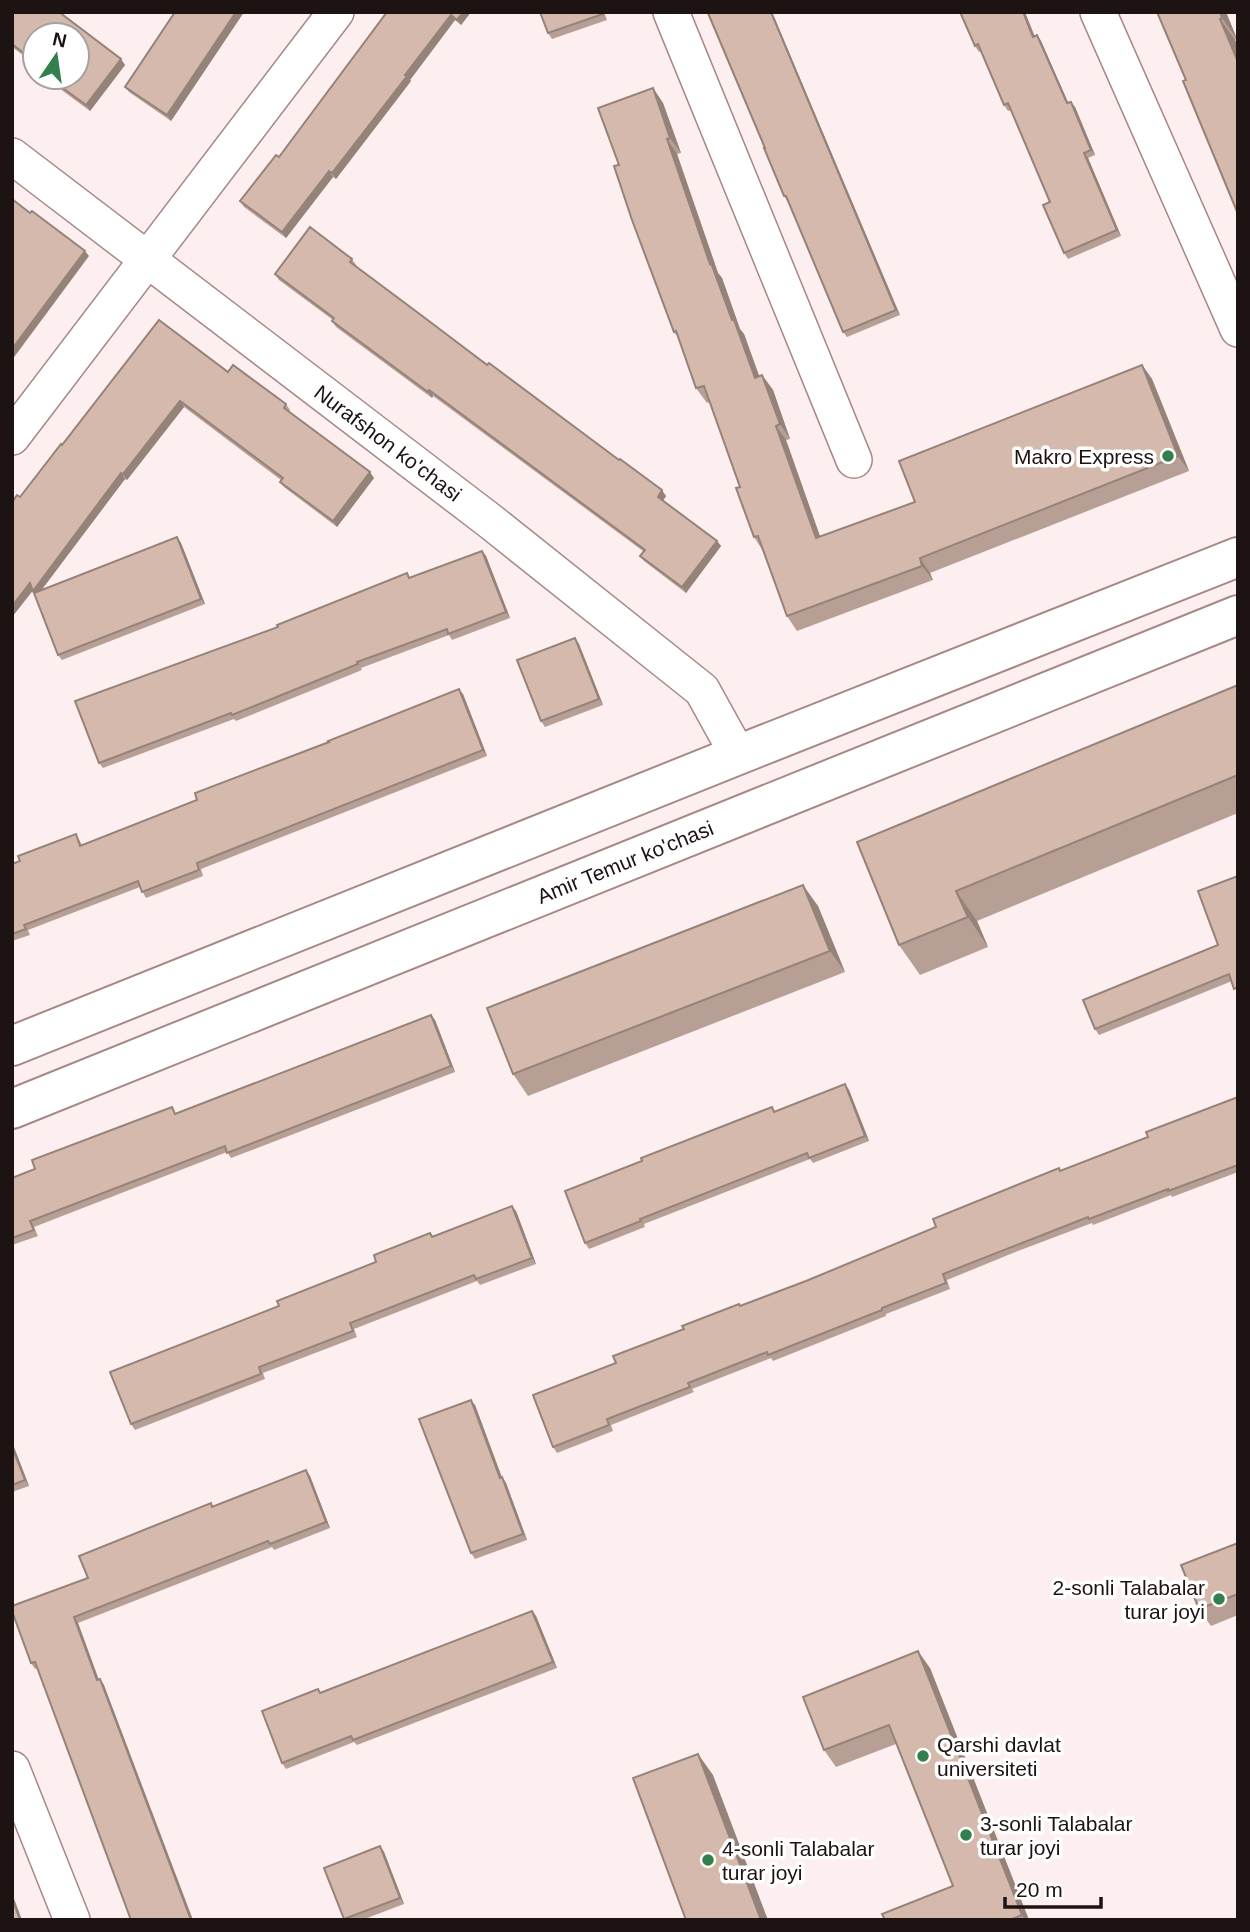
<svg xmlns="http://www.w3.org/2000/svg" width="1250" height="1932" font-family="Helvetica,sans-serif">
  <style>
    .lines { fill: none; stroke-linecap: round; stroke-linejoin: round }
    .street-casing { stroke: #a68888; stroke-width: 38 }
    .secondary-casing { stroke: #a68888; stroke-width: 42 }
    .street { stroke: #fff; stroke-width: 35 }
    .secondary { stroke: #fff; stroke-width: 38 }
    .wall { fill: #b79f95 }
    .shaded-wall { fill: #958279 }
    .building { fill: #d5b9ad; stroke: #958279; stroke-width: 2 }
    .poi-dot { fill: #337f4d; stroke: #fff; stroke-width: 2.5 }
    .labels { text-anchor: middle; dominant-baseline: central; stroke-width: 7; stroke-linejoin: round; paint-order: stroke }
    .street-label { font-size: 21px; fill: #1e1313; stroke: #fff }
    .poi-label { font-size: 21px; fill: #1e1313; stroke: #fff; text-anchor: start }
  </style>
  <rect width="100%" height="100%" fill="#fdefef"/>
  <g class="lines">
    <g class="street-casing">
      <g id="street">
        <polyline points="671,12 854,460"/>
        <polyline points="1098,12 1238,329"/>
        <polyline points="12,156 490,521 702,690 738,755"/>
        <polyline points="12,437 336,12"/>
        <polyline points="12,1769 72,1920"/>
      </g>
    </g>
    <g class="secondary-casing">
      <g id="secondary">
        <polyline points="12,1046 738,755 1238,557"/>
        <polyline points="12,1109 1238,615"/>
      </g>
    </g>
    <use href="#street" class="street"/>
    <use href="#secondary" class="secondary"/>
  </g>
  <g class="wall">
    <polygon points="12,12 61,12 60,13 125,65 90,111 48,80 46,77 77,77 35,35 35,64 12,47"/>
    <polygon points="175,12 244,12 171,121 129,92 125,87"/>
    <polygon points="387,12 471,12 461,25 455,20 410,80 411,81 336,179 333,177 286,238 244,207 240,201 279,157"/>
    <polygon points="604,12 607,20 552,39 548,33"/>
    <polygon points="711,12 900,315 847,337 843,332 788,202 784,196"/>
    <polygon points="960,12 1035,36 1037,35 1041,41 1068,103 1075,107 1095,155 1088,158 1121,236 1068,259 1064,253 1050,202 1011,110 1008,111 1004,105 981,51 979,52 975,46"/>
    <polygon points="1157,12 1226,12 1237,39 1235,40 1238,47 1238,214 1186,80"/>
    <polygon points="653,88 663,103 681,153 677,154 718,273 722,278 740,329 744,334 759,376 762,375 773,390 790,439 786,440 820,537 915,502 1142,365 1152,379 1189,471 930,573 933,580 797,631 787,616 763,551 754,537 740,487 710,402 707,403 696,388 679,338 674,332 619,165"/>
    <polygon points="352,259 356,265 355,266 666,496 663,501 717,541 721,546 686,593 644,561 640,556 643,551 433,396 432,398 336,327 332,321 333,320 279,280 275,274"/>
    <polygon points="228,372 286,404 290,410 289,412 374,478 337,527 284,487 280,482 281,480 184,407 127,480 125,479 42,589 177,537 181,543 205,604 62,660 58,655 33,590 12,617 12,502 20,497 62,445"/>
    <polygon points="482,551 486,556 510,618 452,640 449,635 361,668 362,670 236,721 234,719 103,768 99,763 411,578"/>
    <polygon points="575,638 579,644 603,705 545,727 541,721"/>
    <polygon points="1238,685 1238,813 977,921 988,947 920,975 899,945 857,842"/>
    <polygon points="463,694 487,756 201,869 203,876 146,898 140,887 28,930 30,935 12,941 12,864 76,834 82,845"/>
    <polygon points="1238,876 1238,993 1232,981 1099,1035 1095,1029 1218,945"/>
    <polygon points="818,906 845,972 528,1096 513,1074"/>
    <polygon points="431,1015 435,1020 455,1072 231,1158 227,1152 34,1227 38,1236 12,1245 12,1178 176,1113"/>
    <polygon points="845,1084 849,1090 869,1141 813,1163 810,1159 644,1224 645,1227 589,1249 585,1243 642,1161 772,1107 775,1111"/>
    <polygon points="1238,1097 1238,1172 1172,1197 1171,1195 1093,1225 1092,1223 1013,1253 947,1280 950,1289 886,1314 886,1316 773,1361 771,1358 692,1389 694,1392 611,1425 613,1431 557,1453 553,1447 616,1363 684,1329 739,1304 740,1306 806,1281 936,1227 1061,1171 1148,1137"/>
    <polygon points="516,1211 536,1264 480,1285 477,1281 354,1329 357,1337 263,1373 265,1379 135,1430 131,1424 279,1306 376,1262 430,1233 433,1236"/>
    <polygon points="475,1405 502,1477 506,1483 527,1540 475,1559 471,1553"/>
    <polygon points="12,1442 29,1486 12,1492"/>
    <polygon points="306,1470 310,1476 330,1528 274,1550 272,1547 78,1623 99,1680 104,1685 37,1668 35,1669 31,1663 88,1578 211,1503 213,1506"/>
    <polygon points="1238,1543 1238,1615 1211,1626 1199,1609"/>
    <polygon points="532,1611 536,1616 557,1668 357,1745 354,1742 286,1769 282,1763 321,1693"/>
    <polygon points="930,1668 1029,1920 885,1920 953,1886 896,1744 836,1767 824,1750"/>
    <polygon points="380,1846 384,1852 404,1904 362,1920 344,1920 324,1868"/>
  </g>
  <g class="shaded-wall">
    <polygon points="236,12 244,12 171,121 167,115"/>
    <polygon points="463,12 471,12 461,25 457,20"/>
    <polygon points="771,12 772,12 900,315 896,310"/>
    <polygon points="1023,12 1025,12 1037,42 1033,37"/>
    <polygon points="1220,12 1226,12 1237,39 1222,18"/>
    <polygon points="451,15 455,20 410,80 411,81 336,179 332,173"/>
    <polygon points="1220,19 1235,40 1238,47 1238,62"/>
    <polygon points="1037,35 1041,41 1071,109 1067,103"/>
    <polygon points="121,59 125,65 90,111 86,105"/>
    <polygon points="653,88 663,103 681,153 670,138"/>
    <polygon points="1071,102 1075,107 1095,155 1091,150"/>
    <polygon points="667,139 677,154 718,273 722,278 740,329 744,334 765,392 755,378 710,264"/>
    <polygon points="1084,153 1088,158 1121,236 1117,230"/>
    <polygon points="329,171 333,177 286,238 282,232"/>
    <polygon points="85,251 89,256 12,360 12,349"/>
    <polygon points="1142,365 1152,379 1189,471 1178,456"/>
    <polygon points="762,375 773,390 790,439 780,424"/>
    <polygon points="429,390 433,396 432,398 428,392"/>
    <polygon points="180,401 184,407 127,480 123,474"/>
    <polygon points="776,426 786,440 826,553 816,538"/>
    <polygon points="370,472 374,478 337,527 333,521"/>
    <polygon points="121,473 125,479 37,596 33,591"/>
    <polygon points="662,490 666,496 662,502 658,497"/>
    <polygon points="177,537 181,543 205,604 201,599"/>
    <polygon points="717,541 721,546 686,593 682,587"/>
    <polygon points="482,551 486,556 510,618 506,612"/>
    <polygon points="920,558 930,573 933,580 922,566"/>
    <polygon points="30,583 34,589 12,617 12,606"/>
    <polygon points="575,638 579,644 603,705 599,699"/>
    <polygon points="459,689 463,694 487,756 483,750"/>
    <polygon points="803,885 818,906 845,972 830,951"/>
    <polygon points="956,891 977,921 988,947 968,917"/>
    <polygon points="431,1015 435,1020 455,1072 451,1066"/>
    <polygon points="845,1084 849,1090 869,1141 865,1136"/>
    <polygon points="512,1206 516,1211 536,1264 532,1258"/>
    <polygon points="471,1400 475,1405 504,1484 500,1478"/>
    <polygon points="12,1442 29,1486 25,1480 12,1447"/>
    <polygon points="306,1470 310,1476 330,1528 326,1522"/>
    <polygon points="502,1477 506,1483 527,1540 523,1534"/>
    <polygon points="532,1611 536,1616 557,1668 553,1662"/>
    <polygon points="74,1617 78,1623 101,1686 97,1680"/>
    <polygon points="918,1651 930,1668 1029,1920 1025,1920 1022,1915"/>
    <polygon points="100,1679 104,1685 193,1920 191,1920"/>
    <polygon points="698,1754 713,1775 768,1920 761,1920"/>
    <polygon points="380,1846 384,1852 404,1904 400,1898"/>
    <polygon points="12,1893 22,1920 20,1920 12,1898"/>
  </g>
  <g class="building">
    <polygon points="12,12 59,12 121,59 86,105 48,77 77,77 77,35 35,35 35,62 12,44"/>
    <polygon points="175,12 236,12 167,115 125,87"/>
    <polygon points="387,12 463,12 457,20 451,15 405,75 407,76 332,173 329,171 282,232 240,201 276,155 279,157"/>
    <polygon points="540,12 602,12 603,14 548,33"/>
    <polygon points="711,12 771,12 896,310 843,332 786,196 784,196 764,148 765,148 708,13"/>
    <polygon points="960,12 1023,12 1033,37 1037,35 1067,103 1071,102 1091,150 1084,153 1117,230 1064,253 1043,205 1050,202 1008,103 1004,105 978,44 975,46"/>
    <polygon points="1157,12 1220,12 1222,18 1220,19 1238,62 1238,214 1183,81 1186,80"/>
    <polygon points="653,88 670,138 667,139 710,264 711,263 732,320 734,320 755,378 762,375 780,424 776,426 816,538 915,502 899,461 1142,365 1178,456 920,558 922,566 787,616 758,536 754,537 736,488 740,487 704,386 696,388 676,331 674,332 632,220 614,166 619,165 598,108"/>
    <polygon points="12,199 30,213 32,211 85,251 12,349"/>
    <polygon points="310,227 352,259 350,262 421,315 487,365 489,363 619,460 620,459 662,490 658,497 717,541 682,587 640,556 645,550 429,390 428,392 332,321 334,318 275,274"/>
    <polygon points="159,320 228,372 233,365 286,404 284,408 370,472 333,521 280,482 283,478 180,401 123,474 121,473 33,591 30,583 12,606 12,502 17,495 20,497 61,444 62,445"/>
    <polygon points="177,537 201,599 58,655 34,593"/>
    <polygon points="482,551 506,612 448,634 447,629 357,662 358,664 232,715 231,713 99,763 75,701 278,627 277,625 407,573 409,578"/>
    <polygon points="575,638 599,699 541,721 517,660"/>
    <polygon points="1238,685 1238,775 956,891 968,917 899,945 857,842"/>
    <polygon points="459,689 483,750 197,863 199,870 142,892 138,881 24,925 26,929 12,934 12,864 20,861 18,856 76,834 80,846 197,800 195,793 329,742 328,741"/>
    <polygon points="1238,876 1238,987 1234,989 1229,974 1095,1029 1083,1000 1218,945 1198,891"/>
    <polygon points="803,885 830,951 513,1074 487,1008"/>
    <polygon points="431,1015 451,1066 227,1153 225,1146 30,1221 34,1230 12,1238 12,1178 35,1169 32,1160 172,1107 175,1114"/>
    <polygon points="845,1084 865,1136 809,1158 807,1153 640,1219 641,1221 585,1243 565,1191 642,1161 641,1158 772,1107 774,1112"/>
    <polygon points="1238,1097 1238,1165 1168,1191 1168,1189 1089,1219 1088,1217 943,1274 946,1283 882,1308 882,1310 768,1355 767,1352 688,1383 690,1387 607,1419 609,1425 553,1447 533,1395 616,1363 613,1356 684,1329 682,1326 739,1304 740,1306 806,1281 936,1227 933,1219 1059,1168 1060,1171 1148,1137 1146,1132"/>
    <polygon points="512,1206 532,1258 476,1279 474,1275 350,1323 353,1331 259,1367 261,1374 131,1424 110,1372 279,1306 277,1301 376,1262 374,1255 430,1233 432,1237"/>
    <polygon points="471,1400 500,1478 502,1477 523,1534 471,1553 419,1419"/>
    <polygon points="12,1447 25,1480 12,1485"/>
    <polygon points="306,1470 326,1522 270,1544 268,1541 74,1617 97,1680 100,1679 191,1920 131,1920 35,1662 31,1663 12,1611 12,1606 88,1578 79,1556 211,1503 212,1507"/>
    <polygon points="1238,1543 1238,1594 1199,1609 1181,1565"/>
    <polygon points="532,1611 553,1662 353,1740 351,1736 282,1763 262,1711 318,1689 320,1693"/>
    <polygon points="918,1651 1022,1915 1010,1920 885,1920 882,1914 953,1886 889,1725 824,1750 803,1697"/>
    <polygon points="698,1754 761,1920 686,1920 633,1778"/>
    <polygon points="380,1846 400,1898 344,1919 324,1868"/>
    <polygon points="12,1898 20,1920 12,1920"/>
  </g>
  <g class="poi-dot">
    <circle cx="1168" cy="456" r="7"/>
    <circle cx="1219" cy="1599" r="7"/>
    <circle cx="923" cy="1756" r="7"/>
    <circle cx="966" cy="1835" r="7"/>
    <circle cx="708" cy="1860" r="7"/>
  </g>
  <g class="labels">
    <g class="street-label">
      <text transform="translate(388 443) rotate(37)">Nurafshon ko'chasi</text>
      <text transform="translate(625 862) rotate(-22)">Amir Temur ko'chasi</text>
    </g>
    <g class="poi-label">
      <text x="1154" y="456" text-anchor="end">Makro Express</text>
      <text x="1205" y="1587" text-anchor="end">2-sonli Talabalar<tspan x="1205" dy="24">turar joyi</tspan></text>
      <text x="937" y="1744">Qarshi davlat<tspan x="937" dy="24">universiteti</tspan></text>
      <text x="980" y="1823">3-sonli Talabalar<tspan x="980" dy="24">turar joyi</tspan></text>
      <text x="722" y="1848">4-sonli Talabalar<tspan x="722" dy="24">turar joyi</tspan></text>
    </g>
  </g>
  <rect width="1250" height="1932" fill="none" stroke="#1e1313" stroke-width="28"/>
  <g transform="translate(56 56) rotate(13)"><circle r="33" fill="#ffffff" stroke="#a5a1a1" stroke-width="2"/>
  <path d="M0-5L12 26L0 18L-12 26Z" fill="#337f4d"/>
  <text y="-10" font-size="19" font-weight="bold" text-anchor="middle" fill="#1e1313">N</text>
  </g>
  <path d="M1005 1897v10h96v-10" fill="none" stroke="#1e1313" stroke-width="3.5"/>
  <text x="1016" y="1897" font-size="21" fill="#1e1313" stroke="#ffffff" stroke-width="5" paint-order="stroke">20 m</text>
</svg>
